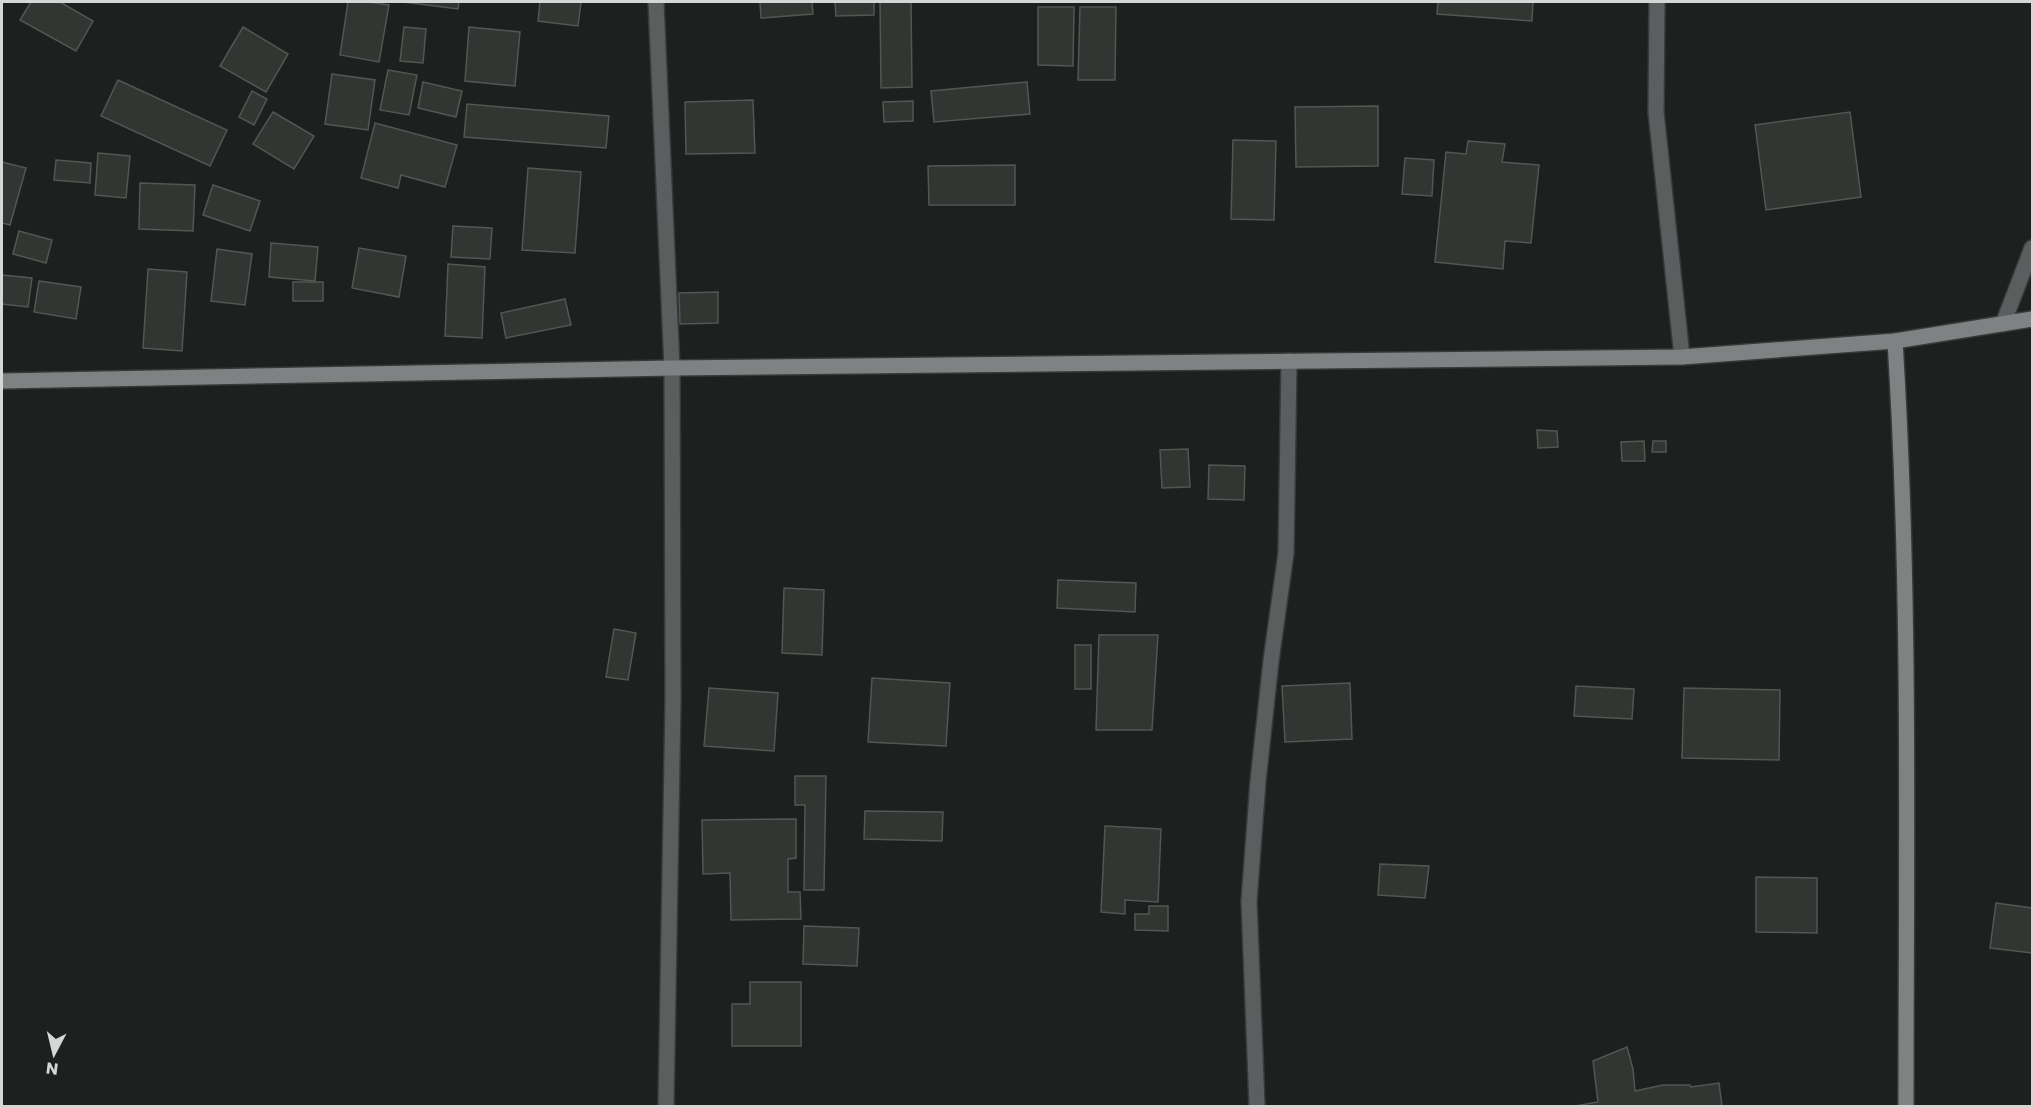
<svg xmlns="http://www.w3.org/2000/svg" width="2034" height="1108" font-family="Poppins,sans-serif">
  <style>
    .building { fill: #323532; stroke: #535753; stroke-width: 1.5 }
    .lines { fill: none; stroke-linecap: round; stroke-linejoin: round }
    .street-casing { stroke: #363a38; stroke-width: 18 }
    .secondary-casing { stroke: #363a38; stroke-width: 18 }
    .street { stroke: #5b5e5e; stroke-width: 15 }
    .secondary { stroke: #7e8282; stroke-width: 15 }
  </style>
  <rect width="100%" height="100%" fill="#1c201e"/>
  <g class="building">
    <polygon points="31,2 60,2 93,21 76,51 20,20"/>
    <polygon points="348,2 369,2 389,5 379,62 340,55"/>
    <polygon points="403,2 459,2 458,9"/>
    <polygon points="540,2 581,2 578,26 538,21"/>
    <polygon points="760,2 812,2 813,14 761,18"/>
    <polygon points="835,2 874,2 874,15 836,16"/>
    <polygon points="880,2 911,2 912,87 881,88"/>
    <polygon points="1438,2 1533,2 1532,21 1437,14"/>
    <polygon points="1038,7 1074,7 1073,66 1038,65"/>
    <polygon points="1080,7 1116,7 1115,80 1078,80"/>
    <polygon points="243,27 288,54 266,92 220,66"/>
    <polygon points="404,27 426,29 423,63 400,61"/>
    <polygon points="469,27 520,32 515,86 465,81"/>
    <polygon points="388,70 417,75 409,115 380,110"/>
    <polygon points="332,74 375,80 368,130 325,124"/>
    <polygon points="118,80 227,130 210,166 101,116"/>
    <polygon points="423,82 462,91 456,117 418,108"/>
    <polygon points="1027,82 1030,114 934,122 931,91"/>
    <polygon points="252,91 267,99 254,125 239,117"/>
    <polygon points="753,100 755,153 686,154 685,102"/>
    <polygon points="913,101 913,121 884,122 883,102"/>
    <polygon points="467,104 609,116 606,148 464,137"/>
    <polygon points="1378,106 1378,166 1296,167 1295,107"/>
    <polygon points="273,112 314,136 294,169 253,144"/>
    <polygon points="1850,112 1861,197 1766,210 1755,125"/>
    <polygon points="375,123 457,145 445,187 401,175 398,188 361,178"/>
    <polygon points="1233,140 1276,141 1274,220 1231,219"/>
    <polygon points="1468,141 1505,144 1502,162 1539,165 1531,243 1505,241 1503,269 1435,262 1446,152 1466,154"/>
    <polygon points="98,153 130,156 126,198 95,195"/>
    <polygon points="1405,158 1434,160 1432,196 1402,194"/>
    <polygon points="56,160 91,163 90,183 54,180"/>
    <polygon points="2,162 26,168 10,225 2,223"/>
    <polygon points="1015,165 1015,205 929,205 928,166"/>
    <polygon points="528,168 581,172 575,253 522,250"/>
    <polygon points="140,183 195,185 193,231 139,229"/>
    <polygon points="213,185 260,201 250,231 203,215"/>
    <polygon points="453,226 492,228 490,259 451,257"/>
    <polygon points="19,231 52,240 46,263 13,254"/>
    <polygon points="271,243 318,247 315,281 269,277"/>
    <polygon points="359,248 406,256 399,297 352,288"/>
    <polygon points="217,249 252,254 245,305 211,301"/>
    <polygon points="448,264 485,267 482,338 445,336"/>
    <polygon points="148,269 187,272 182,351 143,348"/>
    <polygon points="2,275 32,278 28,307 2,304"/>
    <polygon points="39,281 81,287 76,319 34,312"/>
    <rect x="293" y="282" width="30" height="19"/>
    <polygon points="718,292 718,323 680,324 679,293"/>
    <polygon points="565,299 571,325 506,338 501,313"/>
    <polygon points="1537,430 1557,431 1558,447 1538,448"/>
    <polygon points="1644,441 1645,461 1622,461 1621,442"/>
    <polygon points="1653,441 1666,441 1666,452 1652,452"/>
    <polygon points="1188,449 1190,487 1162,488 1160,450"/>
    <polygon points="1209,465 1245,466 1244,500 1208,499"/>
    <polygon points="1058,580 1136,583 1135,612 1057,608"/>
    <polygon points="784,588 824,590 822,655 782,653"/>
    <polygon points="614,629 636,633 628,680 606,677"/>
    <polygon points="1099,635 1158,635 1152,730 1096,730"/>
    <rect x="1075" y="645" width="16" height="44"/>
    <polygon points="872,678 950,683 946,746 868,742"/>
    <polygon points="1350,683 1352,739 1285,742 1282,686"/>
    <polygon points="1576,686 1634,689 1632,719 1574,716"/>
    <polygon points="709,688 778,693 774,751 704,746"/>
    <polygon points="1684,688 1780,690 1779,760 1682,758"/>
    <polygon points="795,776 826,776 824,890 804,890 805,805 795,805"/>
    <polygon points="865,811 943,812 942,841 864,839"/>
    <polygon points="796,819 796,858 788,859 788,892 800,892 801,919 731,920 730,873 703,874 702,820"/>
    <polygon points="1105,826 1161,829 1158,902 1125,900 1125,914 1101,912"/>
    <polygon points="1380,864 1429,866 1425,898 1378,895"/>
    <polygon points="1756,877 1817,878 1817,933 1756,932"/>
    <polygon points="1996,903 2032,908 2032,953 1990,948"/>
    <polygon points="1149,906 1168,906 1168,931 1135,930 1135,914 1149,914"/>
    <polygon points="804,926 859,928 857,966 803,964"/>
    <polygon points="750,982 801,982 801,1046 732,1046 732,1004 750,1004"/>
    <polygon points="1627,1047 1633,1069 1635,1091 1663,1085 1690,1085 1691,1087 1719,1083 1722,1106 1575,1106 1598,1102 1593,1061"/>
  </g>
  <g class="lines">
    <g class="street-casing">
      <g id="street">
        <polyline points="656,2 672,368 673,700 666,1106"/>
        <polyline points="1657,2 1656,112 1682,357"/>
        <polyline points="2003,324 2032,248"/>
        <polyline points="1257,1106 1249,901 1258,781 1271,661 1286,553 1289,361"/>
      </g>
    </g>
    <g class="secondary-casing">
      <g id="secondary">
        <path d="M1895,341c16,255 11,511 11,765"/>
        <polyline points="2,381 672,368 1682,357 1895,341 2032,319"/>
      </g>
    </g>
    <use href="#street" class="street"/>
    <use href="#secondary" class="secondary"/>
  </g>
  <rect width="2034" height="1108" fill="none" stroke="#d4d7d5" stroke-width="6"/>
  <g transform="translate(54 1054) rotate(187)" stroke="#1c201e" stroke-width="4.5" paint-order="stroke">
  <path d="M0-4.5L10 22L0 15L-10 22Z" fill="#d4d7d5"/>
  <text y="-9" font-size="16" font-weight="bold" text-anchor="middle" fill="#d4d7d5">N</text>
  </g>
</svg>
